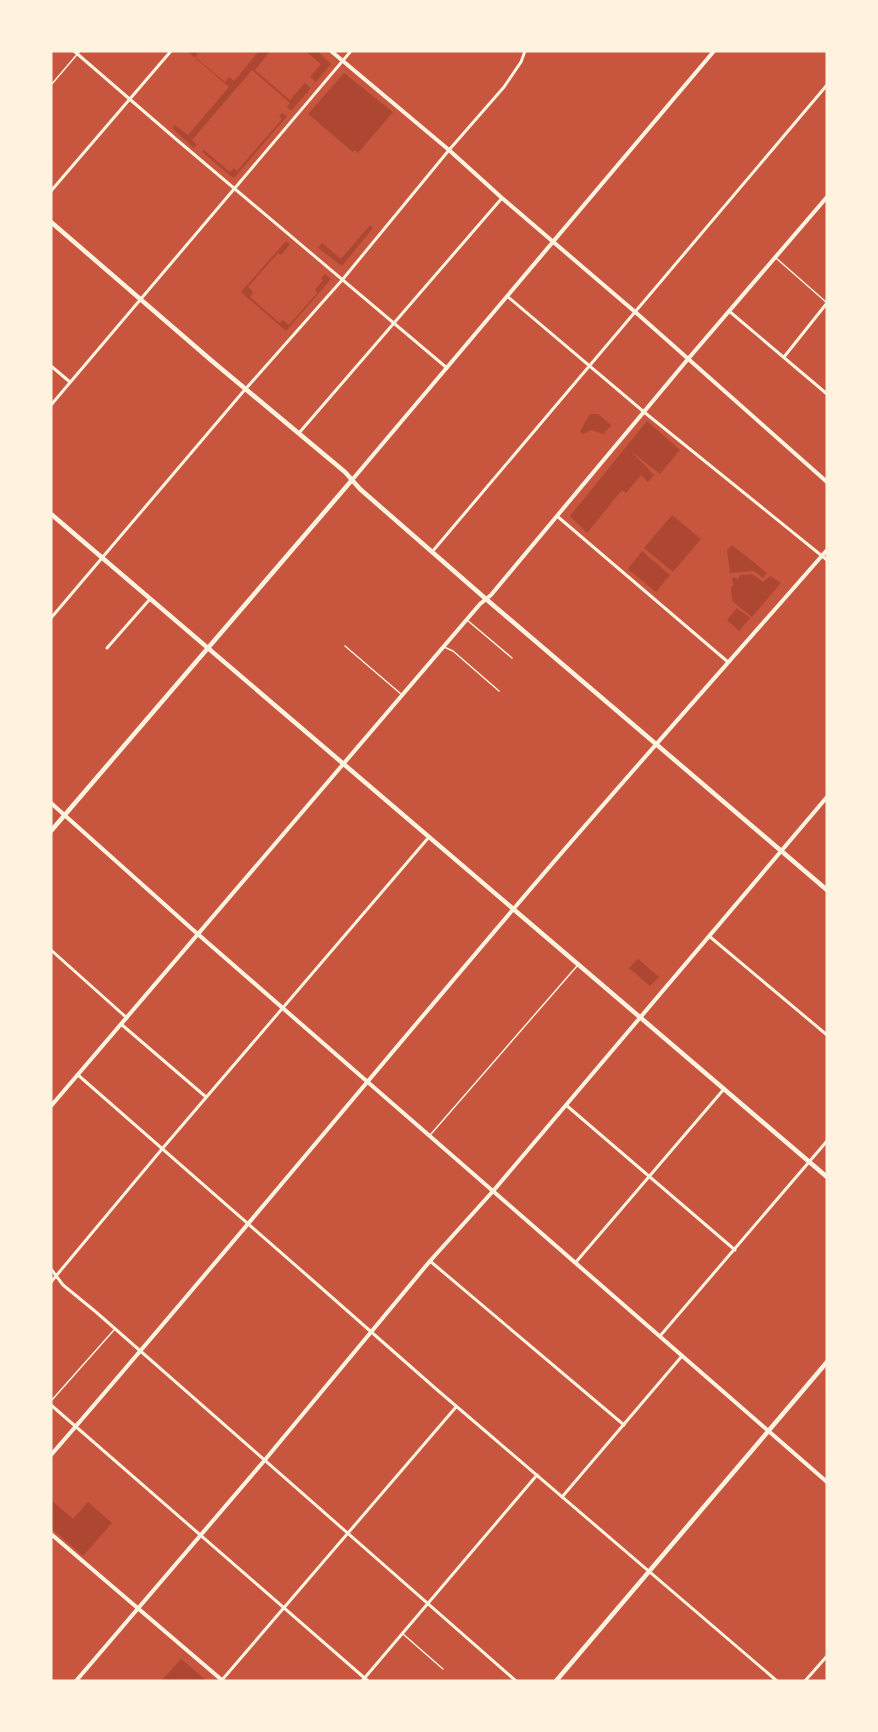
<svg xmlns="http://www.w3.org/2000/svg" width="878" height="1732" font-family="'Source Sans 3',sans-serif">
  <style>
    .green { fill: #ae4732 }
    .lines { fill: none; stroke-linecap: round; stroke-linejoin: round }
    .service { stroke: #fff3e0; stroke-width: 1.5 }
    .minor { stroke: #fff3e0; stroke-width: 3 }
    .tertiary { stroke: #fff3e0; stroke-width: 4 }
    .secondary { stroke: #fff3e0; stroke-width: 4.5 }
  </style>
  <rect width="100%" height="100%" fill="#c8553d"/>
  <g class="green">
    <polygon points="187,51 199,51 195,57 225,82 229,77 234,81 259,51 270,51 255,70 290,100 305,83 311,88 291,111 287,107 290,103 252,70 192,140 197,145 194,148 174,130 173,127 175,125 188,135 229,87"/>
    <polygon points="305,51 317,51 331,64 316,82 310,77 321,64"/>
    <polygon points="344,73 393,112 358,153 355,150 353,152 308,114"/>
    <polygon points="282,113 287,116 235,177 232,177 202,152 204,150 230,172 234,168 237,171 282,119 279,116"/>
    <polygon points="370,225 373,228 342,266 318,248 322,243 341,259"/>
    <polygon points="286,241 290,244 281,255 278,253 248,287 253,292 250,297 280,323 283,320 289,325 317,293 315,290 323,280 321,278 325,274 331,279 286,331 241,292"/>
    <polygon points="590,414 598,414 611,425 604,434 591,430 583,434 580,431"/>
    <polygon points="647,421 680,450 660,474 632,452 654,475 648,482 641,475 626,493 622,490 587,533 570,516"/>
    <polygon points="672,515 701,539 673,572 644,548"/>
    <polygon points="732,545 767,573 763,578 754,571 730,573 727,550"/>
    <polygon points="642,551 670,575 656,592 628,569"/>
    <polygon points="752,574 763,582 770,576 781,583 752,617 732,601 731,587 734,584 732,582 733,577 738,579 740,575"/>
    <polygon points="737,608 750,618 739,631 727,620"/>
    <polygon points="638,959 659,977 650,986 629,968"/>
    <polygon points="51,1500 73,1519 88,1502 112,1523 83,1556 51,1528"/>
    <polygon points="181,1659 207,1681 161,1681"/>
  </g>
  <g class="lines">
    <g class="service">
      <polyline points="51,85 80,51"/>
      <polyline points="776,258 826,302"/>
      <polyline points="467,620 512,658"/>
      <polyline points="345,646 401,694"/>
      <polyline points="444,647 453,651 499,691"/>
      <polyline points="431,1134 577,966"/>
      <polyline points="51,1401 114,1330"/>
      <polyline points="403,1634 443,1669"/>
    </g>
    <g class="minor">
      <polyline points="74,51 177,140 447,368"/>
      <polyline points="51,191 171,51"/>
      <polyline points="507,296 644,412 827,560"/>
      <polyline points="729,311 827,394"/>
      <polyline points="784,357 827,303"/>
      <polyline points="51,366 70,382"/>
      <polyline points="51,405 351,51"/>
      <polyline points="299,433 502,198"/>
      <polyline points="557,516 728,662"/>
      <polyline points="432,552 827,85"/>
      <polyline points="51,618 242,393 343,279 449,150 504,87 521,62 525,51"/>
      <polyline points="107,648 150,599"/>
      <polyline points="709,936 827,1035"/>
      <polyline points="51,950 127,1018"/>
      <polyline points="121,1024 206,1097"/>
      <polyline points="78,1075 310,1278 435,1388 777,1681"/>
      <polyline points="566,1105 735,1250"/>
      <polyline points="430,1261 624,1425"/>
      <polyline points="576,1262 724,1089"/>
      <polyline points="51,1269 63,1285 96,1312 516,1681"/>
      <polyline points="51,1282 162,1149 429,837"/>
      <polyline points="660,1336 827,1141"/>
      <polyline points="51,1405 368,1681"/>
      <polyline points="562,1497 682,1356"/>
      <polyline points="222,1680 456,1407"/>
      <polyline points="362,1681 537,1475"/>
      <polyline points="805,1681 827,1656"/>
    </g>
    <g class="tertiary">
      <polyline points="331,51 449,150 502,198 641,317 827,482"/>
      <polyline points="352,480 714,51"/>
      <polyline points="51,803 192,929 827,1482"/>
      <polyline points="51,1106 480,604 491,595 688,359 827,197"/>
      <path d="M51,1455c157,-181 309,-366 465,-549 102,-120 207,-237 311,-356"/>
      <polyline points="51,1534 223,1681"/>
      <polyline points="76,1681 264,1461 430,1261 494,1190 827,797"/>
    </g>
    <g class="secondary">
      <polyline points="51,222 212,361 345,472 360,489 486,599 827,890"/>
      <polyline points="51,514 827,1177"/>
      <polyline points="51,831 352,480"/>
      <polyline points="556,1681 827,1362"/>
    </g>
  </g>
  <rect width="878" height="1732" fill="none" stroke="#fff3e0" stroke-width="105"/>
</svg>
